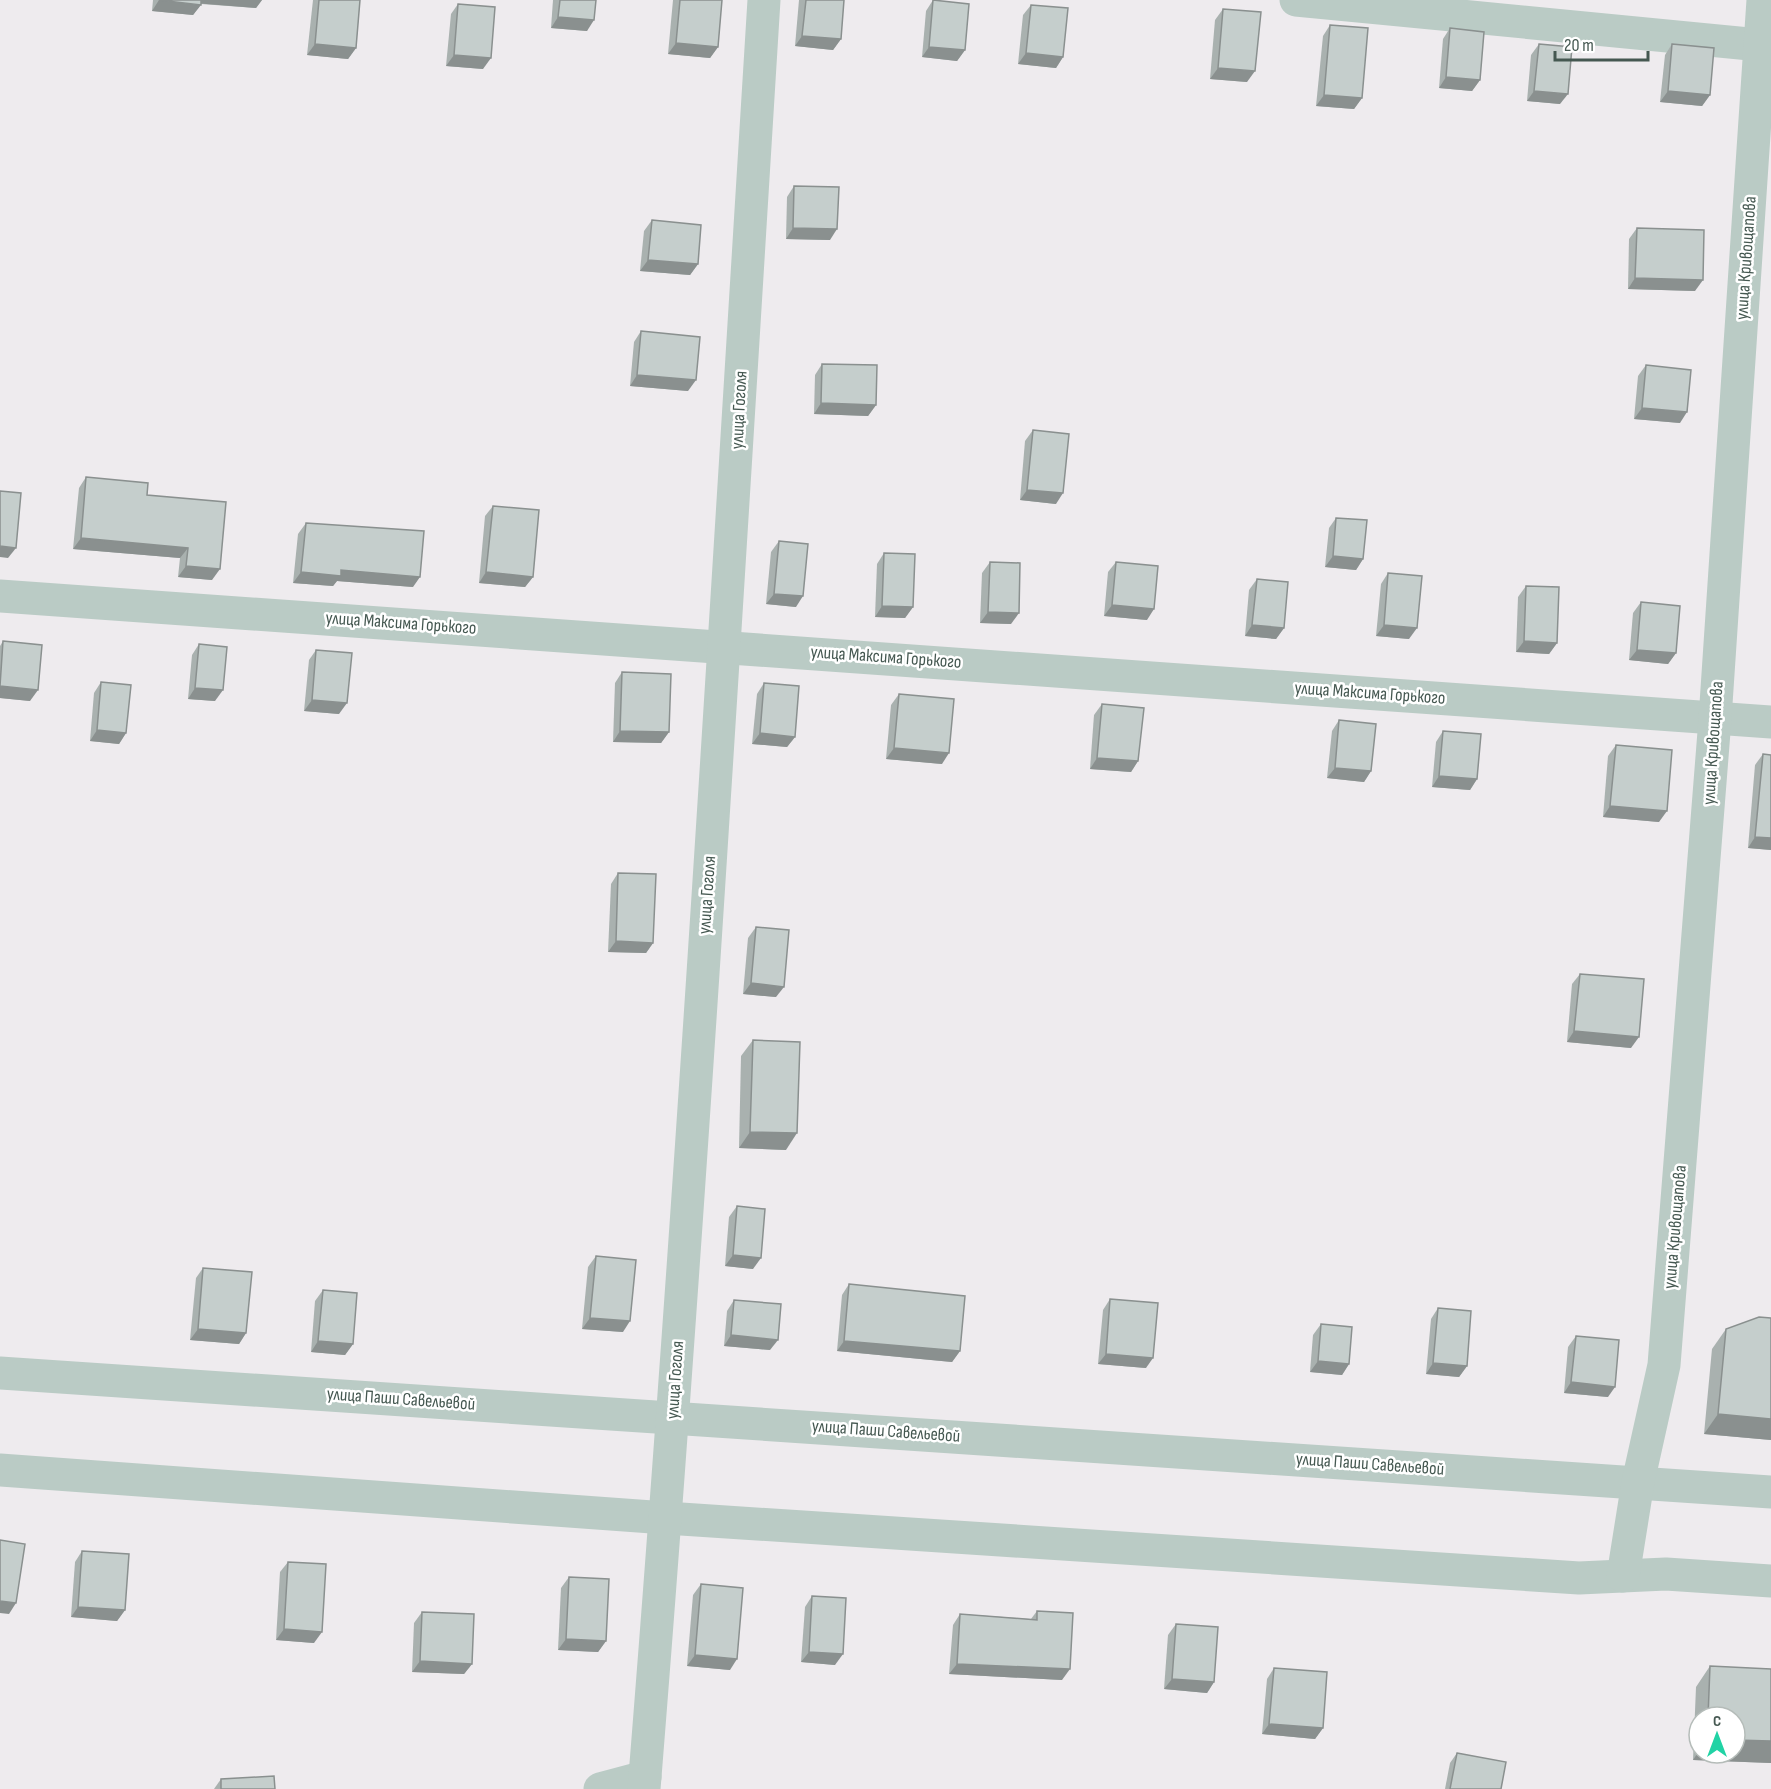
<svg xmlns="http://www.w3.org/2000/svg" width="1771" height="1789" font-family="'Sofia Sans Condensed',sans-serif">
  <style>
    .lines { fill: none; stroke-linecap: round; stroke-linejoin: round }
    .minor { stroke: #bacbc5; stroke-width: 33 }
    .wall { fill: #a9b1af; fill-rule: evenodd }
    .shaded-wall { fill: #8a908f }
    .building { fill: #c5cecc; stroke: #8a908f; stroke-width: 1.5 }
    .labels { text-anchor: middle; dominant-baseline: central; stroke-width: 5; stroke-linejoin: round; paint-order: stroke }
    .street-label { font-size: 18px; fill: #455851; stroke: #fff }
  </style>
  <rect width="100%" height="100%" fill="#eeebee"/>
  <g class="lines">
    <g class="minor">
      <polyline points="1296,0 1771,46"/>
      <polyline points="0,596 1771,722"/>
      <polyline points="0,1373 1771,1492"/>
      <polyline points="0,1470 666,1518 1579,1578 1666,1574 1771,1581"/>
      <polyline points="1623,1576 1638,1482 1664,1365 1715,719 1763,0"/>
      <polyline points="600,1789 645,1777"/>
      <path d="M644,1789c48,-596 83,-1192 120,-1789"/>
    </g>
  </g>
  <g class="wall">
    <polygon points="153,0 262,0 256,8 201,4 193,15 152,11"/>
    <polygon points="313,0 360,0 356,48 348,59 307,55"/>
    <polygon points="553,0 596,0 587,31 551,28"/>
    <polygon points="673,0 722,0 718,47 710,58 668,54"/>
    <polygon points="799,0 844,0 841,39 833,50 795,46"/>
    <polygon points="933,0 965,50 957,61 922,57 926,11"/>
    <polygon points="458,4 483,69 446,66 451,14"/>
    <polygon points="1031,5 1063,57 1056,68 1018,64 1023,15"/>
    <polygon points="1223,9 1247,82 1210,79 1215,20"/>
    <polygon points="1330,25 1362,98 1354,109 1316,106 1323,36"/>
    <polygon points="1450,28 1480,80 1472,91 1439,88 1443,39"/>
    <polygon points="1539,44 1560,104 1527,101 1531,55"/>
    <polygon points="1672,44 1710,95 1702,106 1660,102 1665,55"/>
    <polygon points="794,186 830,240 786,239 787,197"/>
    <polygon points="652,220 698,264 690,275 640,271 644,231"/>
    <polygon points="1637,228 1695,291 1628,289 1629,239"/>
    <polygon points="641,331 688,391 630,386 634,342"/>
    <polygon points="822,364 876,405 868,416 814,414 815,375"/>
    <polygon points="1646,365 1680,423 1634,419 1638,376"/>
    <polygon points="1033,430 1056,504 1020,500 1025,441"/>
    <polygon points="86,477 147,495 212,580 178,577 180,558 73,549 79,488"/>
    <polygon points="493,506 533,577 525,587 479,583 485,516"/>
    <polygon points="1336,518 1363,559 1356,570 1325,567 1329,528"/>
    <polygon points="306,523 413,587 337,581 333,586 293,583 298,534"/>
    <polygon points="779,541 796,607 766,604 771,552"/>
    <polygon points="884,553 913,607 905,618 875,617 877,564"/>
    <polygon points="990,562 1011,624 980,623 982,573"/>
    <polygon points="1116,562 1147,620 1104,616 1108,572"/>
    <polygon points="1388,573 1409,639 1376,636 1381,584"/>
    <polygon points="1257,579 1284,628 1276,639 1245,636 1249,590"/>
    <polygon points="1526,586 1557,643 1549,654 1516,652 1518,597"/>
    <polygon points="1641,602 1676,653 1668,664 1629,660 1633,613"/>
    <polygon points="3,641 30,701 0,698 0,646"/>
    <polygon points="199,644 215,701 188,699 192,655"/>
    <polygon points="316,650 339,714 304,711 309,660"/>
    <polygon points="622,672 669,732 661,743 613,742 615,683"/>
    <polygon points="101,682 126,733 119,744 90,741 94,693"/>
    <polygon points="764,683 795,737 787,747 752,744 757,694"/>
    <polygon points="899,694 942,764 886,759 891,705"/>
    <polygon points="1102,704 1138,761 1131,772 1090,769 1094,715"/>
    <polygon points="1339,720 1371,771 1364,782 1327,778 1332,731"/>
    <polygon points="1443,731 1477,779 1470,790 1432,787 1436,742"/>
    <polygon points="1616,745 1659,822 1603,817 1608,756"/>
    <polygon points="1763,754 1771,850 1748,848 1755,765"/>
    <polygon points="618,873 653,943 646,953 608,952 611,884"/>
    <polygon points="756,927 776,997 743,994 748,938"/>
    <polygon points="1580,974 1631,1048 1567,1042 1572,984"/>
    <polygon points="753,1040 786,1150 739,1148 741,1056"/>
    <polygon points="737,1206 753,1269 725,1266 729,1217"/>
    <polygon points="596,1256 623,1332 582,1329 588,1267"/>
    <polygon points="203,1268 246,1333 239,1344 190,1340 196,1278"/>
    <polygon points="849,1284 960,1351 952,1362 837,1351 842,1295"/>
    <polygon points="323,1290 353,1344 345,1355 311,1352 315,1301"/>
    <polygon points="1110,1299 1146,1368 1098,1364 1103,1310"/>
    <polygon points="734,1300 770,1350 724,1346 727,1311"/>
    <polygon points="1438,1308 1467,1366 1459,1377 1426,1374 1431,1319"/>
    <polygon points="1321,1324 1349,1364 1342,1375 1310,1372 1313,1335"/>
    <polygon points="1726,1329 1771,1440 1704,1434 1712,1349"/>
    <polygon points="1576,1336 1608,1397 1564,1393 1568,1347"/>
    <polygon points="82,1551 125,1610 117,1621 71,1617 75,1562"/>
    <polygon points="288,1562 314,1643 276,1640 280,1572"/>
    <polygon points="569,1577 606,1641 598,1652 558,1650 561,1588"/>
    <polygon points="701,1584 730,1670 687,1666 693,1595"/>
    <polygon points="812,1596 835,1665 801,1662 805,1607"/>
    <polygon points="1037,1611 1062,1680 949,1674 953,1625 960,1614 1031,1619"/>
    <polygon points="422,1612 472,1664 464,1674 412,1672 414,1623"/>
    <polygon points="1176,1624 1214,1682 1207,1693 1164,1689 1168,1635"/>
    <path d="M1710,1666l61,3v94l-78,-3 3,-73zM1699,1717h36l-36,36z"/>
    <polygon points="1274,1668 1323,1728 1315,1739 1262,1734 1267,1679"/>
    <polygon points="1457,1753 1501,1789 1445,1789 1450,1763"/>
    <polygon points="221,1779 275,1789 214,1789"/>
  </g>
  <g class="shaded-wall">
    <polygon points="159,0 201,5 193,15 152,11"/>
    <polygon points="197,0 262,0 256,8 194,3"/>
    <polygon points="558,17 594,20 587,31 551,28"/>
    <polygon points="802,36 841,39 833,50 795,46"/>
    <polygon points="676,43 718,47 710,58 668,54"/>
    <polygon points="315,44 356,48 348,59 307,55"/>
    <polygon points="929,47 965,50 957,61 922,57"/>
    <polygon points="1026,53 1063,57 1056,68 1018,64"/>
    <polygon points="454,55 491,58 483,69 446,66"/>
    <polygon points="1218,68 1255,71 1247,82 1210,79"/>
    <polygon points="1446,77 1480,80 1472,91 1439,88"/>
    <polygon points="1534,91 1568,94 1560,104 1527,101"/>
    <polygon points="1668,91 1710,95 1702,106 1660,102"/>
    <polygon points="1324,95 1362,98 1354,109 1316,106"/>
    <polygon points="793,228 837,229 830,240 786,239"/>
    <polygon points="648,260 698,264 690,275 640,271"/>
    <polygon points="1635,278 1703,280 1695,291 1628,289"/>
    <polygon points="637,375 696,380 688,391 630,386"/>
    <polygon points="821,403 876,405 868,416 814,414"/>
    <polygon points="1642,408 1687,412 1680,423 1634,419"/>
    <polygon points="1027,490 1063,493 1056,504 1020,500"/>
    <polygon points="81,538 188,548 180,558 73,549"/>
    <polygon points="0,546 16,548 8,558 0,557"/>
    <polygon points="1333,556 1363,559 1356,570 1325,567"/>
    <polygon points="186,566 220,569 212,580 178,577"/>
    <polygon points="341,570 420,577 413,587 337,581 333,586 293,583 301,572"/>
    <polygon points="486,572 533,577 525,587 479,583"/>
    <polygon points="774,594 803,596 796,607 766,604"/>
    <polygon points="1112,605 1154,609 1147,620 1104,616"/>
    <polygon points="882,606 913,607 905,618 875,617"/>
    <polygon points="988,612 1019,613 1011,624 980,623"/>
    <polygon points="1252,625 1284,628 1276,639 1245,636"/>
    <polygon points="1384,625 1417,628 1409,639 1376,636"/>
    <polygon points="1524,641 1557,643 1549,654 1516,652"/>
    <polygon points="1637,650 1676,653 1668,664 1629,660"/>
    <polygon points="0,686 38,690 30,701 0,698"/>
    <polygon points="195,688 223,690 215,701 188,699"/>
    <polygon points="312,700 347,703 339,714 304,711"/>
    <polygon points="97,730 126,733 119,744 90,741"/>
    <polygon points="620,731 669,732 661,743 613,742"/>
    <polygon points="760,733 795,737 787,747 752,744"/>
    <polygon points="894,748 949,753 942,764 886,759"/>
    <polygon points="1097,758 1138,761 1131,772 1090,769"/>
    <polygon points="1335,768 1371,771 1364,782 1327,778"/>
    <polygon points="1439,776 1477,779 1470,790 1432,787"/>
    <polygon points="1610,806 1667,811 1659,822 1603,817"/>
    <polygon points="1755,837 1771,838 1771,850 1748,848"/>
    <polygon points="616,941 653,943 646,953 608,952"/>
    <polygon points="751,983 784,987 776,997 743,994"/>
    <polygon points="1574,1031 1639,1037 1631,1048 1567,1042"/>
    <polygon points="750,1132 797,1133 786,1150 739,1148"/>
    <polygon points="733,1255 761,1258 753,1269 725,1266"/>
    <polygon points="590,1318 630,1321 623,1332 582,1329"/>
    <polygon points="198,1329 246,1333 239,1344 190,1340"/>
    <polygon points="731,1335 778,1340 770,1350 724,1346"/>
    <polygon points="318,1341 353,1344 345,1355 311,1352"/>
    <polygon points="844,1341 960,1351 952,1362 837,1351"/>
    <polygon points="1106,1354 1153,1358 1146,1368 1098,1364"/>
    <polygon points="1318,1361 1349,1364 1342,1375 1310,1372"/>
    <polygon points="1433,1363 1467,1366 1459,1377 1426,1374"/>
    <polygon points="1571,1382 1615,1387 1608,1397 1564,1393"/>
    <polygon points="1718,1414 1771,1419 1771,1440 1704,1434"/>
    <polygon points="0,1601 16,1603 9,1614 0,1613"/>
    <polygon points="78,1607 125,1610 117,1621 71,1617"/>
    <polygon points="284,1629 322,1632 314,1643 276,1640"/>
    <polygon points="566,1639 606,1641 598,1652 558,1650"/>
    <polygon points="809,1652 843,1654 835,1665 801,1662"/>
    <polygon points="695,1655 737,1659 730,1670 687,1666"/>
    <polygon points="420,1661 472,1664 464,1674 412,1672"/>
    <polygon points="957,1664 1070,1669 1062,1680 949,1674"/>
    <polygon points="1172,1679 1214,1682 1207,1693 1164,1689"/>
    <polygon points="1269,1724 1323,1728 1315,1739 1262,1734"/>
    <polygon points="1735,1740 1771,1741 1771,1763 1693,1760 1699,1751 1699,1753 1735,1753"/>
  </g>
  <g class="building">
    <polygon points="159,0 201,0 201,5"/>
    <polygon points="319,0 360,0 356,48 315,44"/>
    <polygon points="560,0 596,0 594,20 558,17"/>
    <polygon points="680,0 722,0 718,47 676,43"/>
    <polygon points="806,0 844,0 841,39 802,36"/>
    <polygon points="933,0 969,4 965,50 929,47"/>
    <polygon points="458,4 495,7 491,58 454,55"/>
    <polygon points="1031,5 1068,8 1063,57 1026,53"/>
    <polygon points="1223,9 1261,12 1255,71 1218,68"/>
    <polygon points="1330,25 1368,28 1362,98 1324,95"/>
    <polygon points="1450,28 1484,32 1480,80 1446,77"/>
    <polygon points="1539,44 1572,47 1568,94 1534,91"/>
    <polygon points="1672,44 1714,48 1710,95 1668,91"/>
    <polygon points="794,186 839,187 837,229 793,228"/>
    <polygon points="652,220 701,225 698,264 648,260"/>
    <polygon points="1637,228 1704,230 1703,280 1635,278"/>
    <polygon points="641,331 700,337 696,380 637,375"/>
    <polygon points="822,364 877,365 876,405 821,403"/>
    <polygon points="1646,365 1691,370 1687,412 1642,408"/>
    <polygon points="1033,430 1069,434 1063,493 1027,490"/>
    <polygon points="86,477 148,483 147,495 226,502 220,569 186,566 188,548 81,538"/>
    <polygon points="0,491 21,493 16,548 0,546"/>
    <polygon points="493,506 539,510 533,577 486,572"/>
    <polygon points="1336,518 1367,520 1363,559 1333,556"/>
    <polygon points="306,523 424,531 420,577 341,570 341,576 301,572"/>
    <polygon points="779,541 808,544 803,596 774,594"/>
    <polygon points="884,553 915,554 913,607 882,606"/>
    <polygon points="990,562 1020,563 1019,613 988,612"/>
    <polygon points="1116,562 1158,566 1154,609 1112,605"/>
    <polygon points="1388,573 1422,576 1417,628 1384,625"/>
    <polygon points="1257,579 1288,582 1284,628 1252,625"/>
    <polygon points="1526,586 1559,587 1557,643 1524,641"/>
    <polygon points="1641,602 1680,606 1676,653 1637,650"/>
    <polygon points="3,641 42,645 38,690 0,686"/>
    <polygon points="199,644 227,647 223,690 195,688"/>
    <polygon points="316,650 352,653 347,703 312,700"/>
    <polygon points="622,672 671,674 669,732 620,731"/>
    <polygon points="101,682 131,685 126,733 97,730"/>
    <polygon points="764,683 799,686 795,737 760,733"/>
    <polygon points="899,694 954,699 949,753 894,748"/>
    <polygon points="1102,704 1144,708 1138,761 1097,758"/>
    <polygon points="1339,720 1376,724 1371,771 1335,768"/>
    <polygon points="1443,731 1481,734 1477,779 1439,776"/>
    <polygon points="1616,745 1672,750 1667,811 1610,806"/>
    <polygon points="1763,754 1771,755 1771,838 1755,837"/>
    <polygon points="618,873 656,874 653,943 616,941"/>
    <polygon points="756,927 789,930 784,987 751,983"/>
    <polygon points="1580,974 1644,979 1639,1037 1574,1031"/>
    <polygon points="753,1040 800,1042 797,1133 750,1132"/>
    <polygon points="737,1206 765,1209 761,1258 733,1255"/>
    <polygon points="596,1256 636,1260 630,1321 590,1318"/>
    <polygon points="203,1268 252,1272 246,1333 198,1329"/>
    <polygon points="849,1284 965,1296 960,1351 844,1341"/>
    <polygon points="323,1290 357,1293 353,1344 318,1341"/>
    <polygon points="1110,1299 1158,1303 1153,1358 1106,1354"/>
    <polygon points="734,1300 781,1304 778,1340 731,1335"/>
    <polygon points="1438,1308 1471,1311 1467,1366 1433,1363"/>
    <polygon points="1759,1317 1771,1318 1771,1419 1718,1414 1726,1329"/>
    <polygon points="1321,1324 1352,1327 1349,1364 1318,1361"/>
    <polygon points="1576,1336 1619,1340 1615,1387 1571,1382"/>
    <polygon points="0,1540 25,1544 16,1603 0,1601"/>
    <polygon points="82,1551 129,1554 125,1610 78,1607"/>
    <polygon points="288,1562 326,1564 322,1632 284,1629"/>
    <polygon points="569,1577 609,1579 606,1641 566,1639"/>
    <polygon points="701,1584 743,1588 737,1659 695,1655"/>
    <polygon points="812,1596 846,1598 843,1654 809,1652"/>
    <polygon points="1037,1611 1073,1613 1070,1669 957,1664 960,1614 1037,1620"/>
    <polygon points="422,1612 474,1614 472,1664 420,1661"/>
    <polygon points="1176,1624 1218,1627 1214,1682 1172,1679"/>
    <polygon points="1710,1666 1771,1669 1771,1741 1735,1740 1735,1717 1708,1717"/>
    <polygon points="1274,1668 1327,1672 1323,1728 1269,1724"/>
    <polygon points="1457,1753 1506,1762 1501,1789 1450,1789"/>
    <polygon points="274,1776 275,1789 221,1789 221,1779"/>
  </g>
  <g class="labels">
    <g class="street-label">
      <text transform="translate(1746 258) rotate(-86)">улица Кривощапова</text>
      <text transform="translate(739 410) rotate(-87)">улица Гоголя</text>
      <text transform="translate(401 623) rotate(4)">улица Максима Горького</text>
      <text transform="translate(886 657) rotate(4)">улица Максима Горького</text>
      <text transform="translate(1370 693) rotate(4)">улица Максима Горького</text>
      <text transform="translate(1713 743) rotate(-86)">улица Кривощапова</text>
      <text transform="translate(707 895) rotate(-86)">улица Гоголя</text>
      <text transform="translate(1675 1227) rotate(-85)">улица Кривощапова</text>
      <text transform="translate(675 1380) rotate(-86)">улица Гоголя</text>
      <text transform="translate(401 1399) rotate(4)">улица Паши Савельевой</text>
      <text transform="translate(886 1431) rotate(4)">улица Паши Савельевой</text>
      <text transform="translate(1370 1464) rotate(4)">улица Паши Савельевой</text>
    </g>
  </g>
  <g transform="translate(1717 1735)"><circle r="28" fill="#ffffff" stroke="#b5bcb9" stroke-width="1.5"/>
  <path d="M0-4.5L10 22L0 15L-10 22Z" fill="#21d3a5"/>
  <text y="-9" font-size="16" font-weight="bold" text-anchor="middle" fill="#455851">С</text>
  </g>
  <path d="M1555 51v9h93v-9" fill="none" stroke="#455851" stroke-width="3"/>
  <text x="1564" y="51" font-size="18" fill="#455851" stroke="#ffffff" stroke-width="4.5" paint-order="stroke">20 m</text>
</svg>
